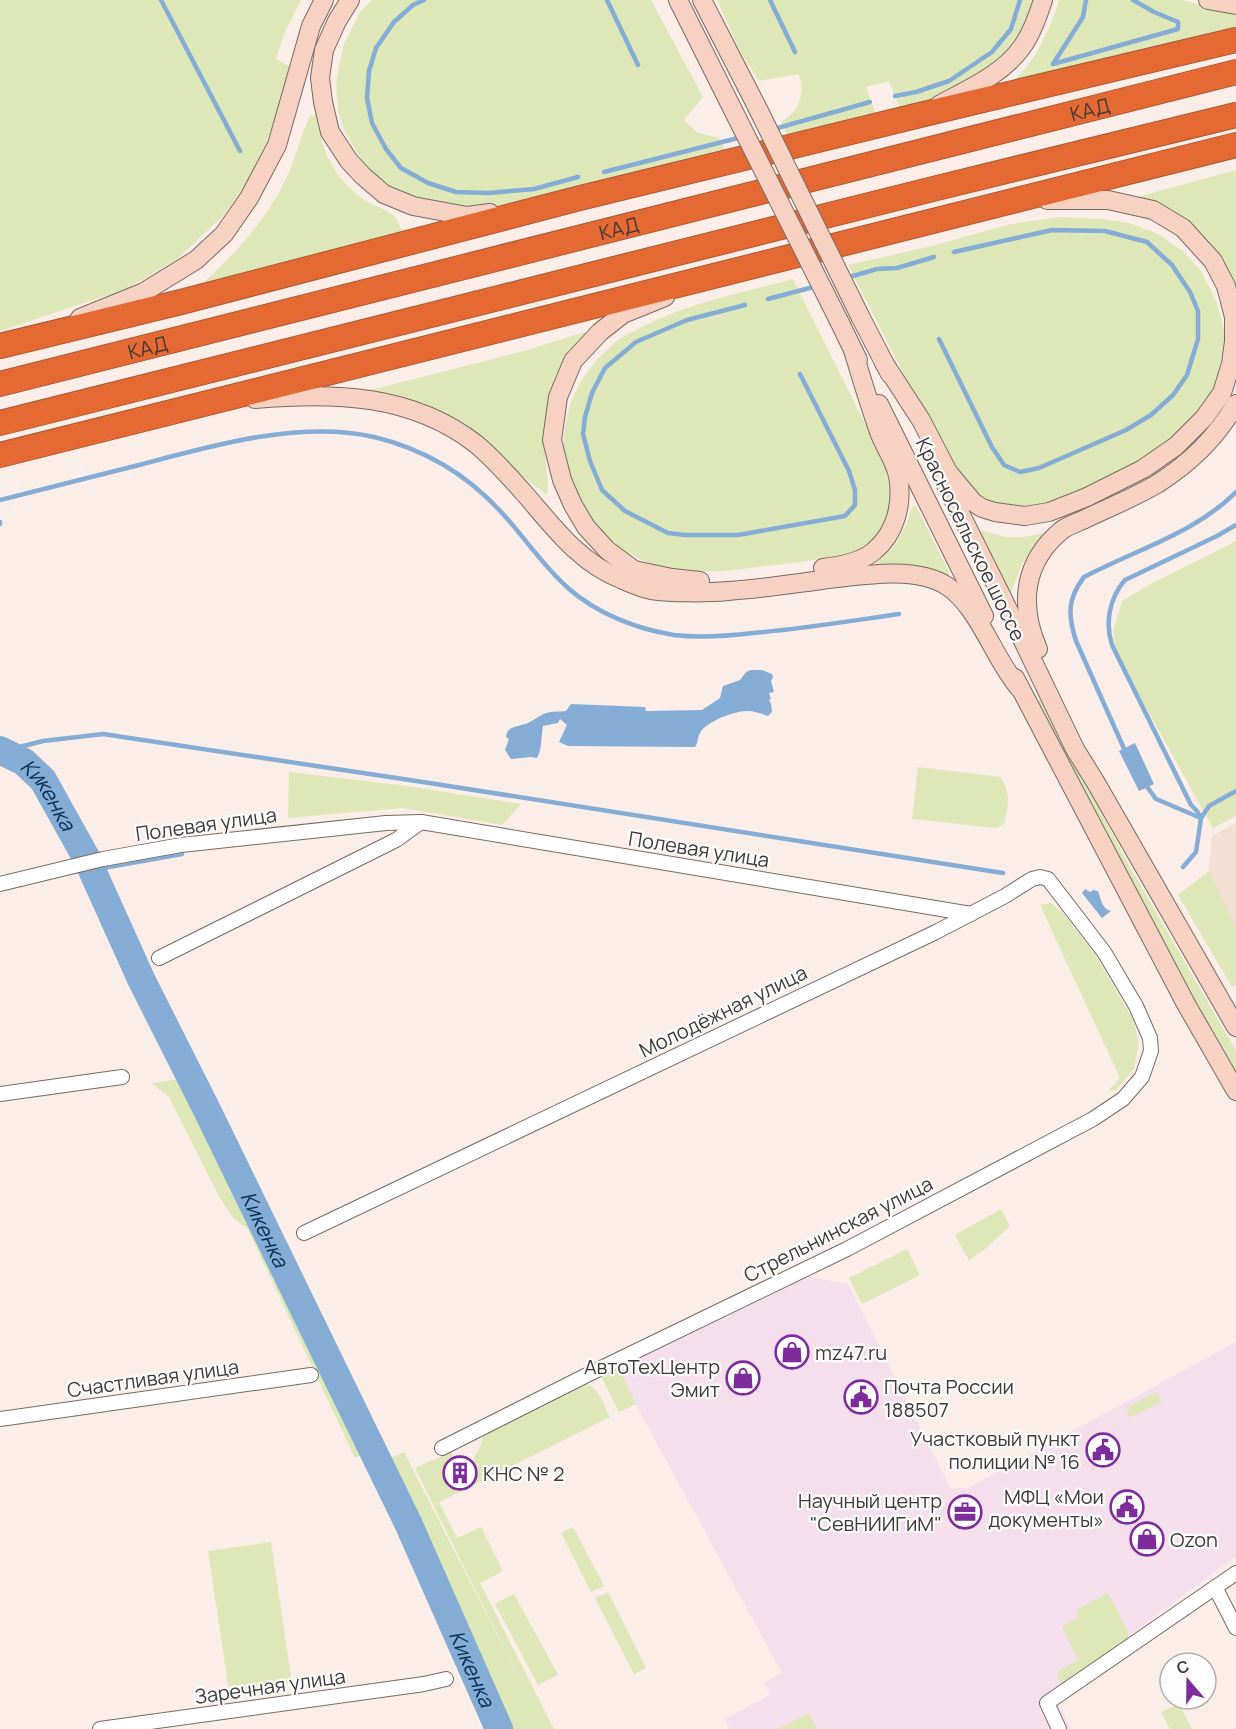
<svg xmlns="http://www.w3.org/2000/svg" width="1236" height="1729" font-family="Manrope,sans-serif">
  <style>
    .commercial { fill: #f5dfec }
    .built { fill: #f4dfd5 }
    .green { fill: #dee7b8 }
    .water { fill: #85acd4 }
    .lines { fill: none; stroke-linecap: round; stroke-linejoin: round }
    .stream { stroke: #85acd4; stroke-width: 4.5 }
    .river { stroke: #85acd4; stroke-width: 28 }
    .street-casing { stroke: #766a65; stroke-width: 16 }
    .secondary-casing { stroke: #766a65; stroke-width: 20 }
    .highway-casing { stroke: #aa5934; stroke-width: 26 }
    .street { stroke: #fff; stroke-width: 14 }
    .secondary { stroke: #f7d2c2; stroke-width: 18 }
    .highway { stroke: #e46932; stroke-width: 24 }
    .secondary-bridge-casing { stroke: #766a65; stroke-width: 20; stroke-linecap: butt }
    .secondary-bridge { stroke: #f7d2c2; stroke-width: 18 }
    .labels { text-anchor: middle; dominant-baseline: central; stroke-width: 4.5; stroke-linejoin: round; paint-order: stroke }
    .street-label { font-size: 20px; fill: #3f3a37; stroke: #fdfdfd }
    .poi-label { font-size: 20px; fill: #3f3a37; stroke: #fdfdfd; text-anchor: start }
    .water-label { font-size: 21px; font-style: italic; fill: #023055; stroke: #fdfdfd }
  </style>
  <rect width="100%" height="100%" fill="#fbede7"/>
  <polygon class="commercial" points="806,1276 848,1284 951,1489 970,1487 1236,1342 1236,1556 1070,1680 1052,1690 1071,1729 730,1729 725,1719 770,1695 764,1683 782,1673 636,1405 618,1366"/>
  <polygon class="built" points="1236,823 1236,929 1208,874 1212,836"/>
  <g class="green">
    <polygon points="0,0 301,0 284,34 276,59 289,66 274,124 250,178 222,217 176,260 126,289 0,331"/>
    <polygon points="372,0 651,0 703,97 684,120 698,133 719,138 728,155 537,201 469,209 433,205 381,183 364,164 345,132 338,111 336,82 344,44 360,12"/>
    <path d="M717,0h317l-2,11 -16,34 -22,20 -70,40 -24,4 -11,-28 -23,6 10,28 -87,23 -8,-16c19,-12 24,-26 18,-48l-40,7 -19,-30z"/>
    <path d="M1059,0h123l54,15v19l-236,58c7,-7 16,-13 22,-20 18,-20 29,-46 37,-72z"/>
    <path d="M317,115c4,38 18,64 49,86 8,5 23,9 29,16 3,3 4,9 6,12l20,3 -230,62c39,-35 77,-73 98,-122 8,-18 12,-38 21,-56z"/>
    <polygon points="1236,170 1236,302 1218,261 1134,198"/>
    <polygon points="1058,217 1101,219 1129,223 1158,234 1183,251 1201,271 1217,303 1225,334 1216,390 1176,441 1140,464 1047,506 1026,510 996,506 981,498 952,469 848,265 936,245 1007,225"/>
    <path d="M793,279l94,189 4,36 -2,14 -11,19 -22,14 -17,6c-27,3 -54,7 -81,10 -32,4 -64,8 -95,0 -31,-8 -47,-20 -68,-43 -52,-60 -36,-141 26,-186 6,-4 14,-7 21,-11 46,-24 100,-34 151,-48z"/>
    <polygon points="588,331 564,367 543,438 548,482 547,495 496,455 357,393 403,382 524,351"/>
    <polygon points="916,506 950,574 946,577 871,568 894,547 906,525 912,507"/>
    <polygon points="976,529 1006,537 1024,537 1050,532 1030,553 1022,564 1008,600"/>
    <polygon points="1236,540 1236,816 1213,828 1152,718 1117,659 1113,631 1122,601 1149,585 1231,544"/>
    <polygon points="1041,699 1130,867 1236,1051 1236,1073 1205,1019 1037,701"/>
    <path d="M918,767l83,10c10,20 8,26 3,47l-7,4 -85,-9z"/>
    <polygon points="289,772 407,786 521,804 502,825 403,808 288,818"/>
    <polygon points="1209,871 1236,927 1236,984 1232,987 1178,895"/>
    <polygon points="99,876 104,882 147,983 351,1400 376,1455 374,1457 373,1466 368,1452 355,1458 247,1228 234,1219 220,1198 169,1097 151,1083 181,1079 229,1168 89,882 90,878"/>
    <polygon points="1051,903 1063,913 1094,953 1133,1019 1139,1043 1134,1069 1116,1090 1108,1091 1120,1078 1040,905"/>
    <polygon points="1001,1209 1010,1226 984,1250 969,1260 955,1235"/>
    <polygon points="907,1249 920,1275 862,1304 849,1278"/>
    <polygon points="618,1366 636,1404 619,1412 602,1378 610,1370"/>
    <path d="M585,1384c14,3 19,22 25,33l-171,85 18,36 24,-11 22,44 -23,12 74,146h-49l-123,-267 22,-10 116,228 -105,-212 38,-17 -6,28 18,9 10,-33 6,-10 3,-12 89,-44z"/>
    <polygon points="1157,1392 1162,1402 1129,1418 1127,1414 1128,1407"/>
    <polygon points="573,1527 604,1586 591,1592 561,1533"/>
    <polygon points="271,1542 292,1683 229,1691 208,1551"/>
    <polygon points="608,1592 646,1668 634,1674 595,1598"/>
    <polygon points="1108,1593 1128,1632 1128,1643 1062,1684 1057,1675 1060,1670 1078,1660 1062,1626 1078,1618 1076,1610"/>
    <polygon points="514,1594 558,1675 538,1685 495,1604"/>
    <polygon points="1179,1704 1192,1729 1170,1729 1161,1712"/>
    <polygon points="809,1713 817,1729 777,1729"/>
  </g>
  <g class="water">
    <path d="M751,670h11l10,4 1,3 -2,4 3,11 -5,1 2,6 -2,1 2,4 1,8 -4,4c-6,-2 -13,-5 -20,-5 -12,-1 -43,11 -48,22 -3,5 -2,10 -5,14l-127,-1 -9,-4 8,-17 -7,-6 -2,4 -15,3c-2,10 -1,24 -6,32l-6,-1 -20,2 -6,-9 4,-11 -3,-2c1,-12 13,-10 22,-14 6,-3 12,-8 18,-10 6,-2 13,-1 20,-2l5,-7 74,3 1,4 56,-1 18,-12 3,-12 17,-6 6,-8z"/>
    <polygon points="1135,743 1154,784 1139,791 1119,751"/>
    <path d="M1085,889l5,3 3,-2 5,1c3,8 4,18 13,20l-9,7 -20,-25z"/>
  </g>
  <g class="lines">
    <g class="stream">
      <polyline points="161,0 240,151"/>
      <polyline points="424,0 413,5 394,22 376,48 369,71 367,98 372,123 386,149 401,168 428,183 456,192 489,193 534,189 578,177"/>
      <polyline points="607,0 638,65"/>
      <polyline points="770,0 795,52"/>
      <polyline points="1086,0 1083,17 1053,64 1178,29 1178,22 1154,12 1133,0"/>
      <polyline points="895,96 916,92 949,81 992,52 1011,29 1020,0"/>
      <polyline points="774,129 870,102"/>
      <polyline points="604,172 742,137"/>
      <polyline points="846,278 877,269 897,268 934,257"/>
      <polyline points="768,299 817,286"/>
      <polyline points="745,305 687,320 636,342 605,368 592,393 585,417 583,434 590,461 602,490 625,511 668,533 685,535 738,535 845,516 855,505 855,490 849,471 800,374"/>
      <polyline points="939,339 992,447 1004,465 1020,472 1039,468 1126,430 1151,415 1173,395 1187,375 1198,339 1198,311 1190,292 1172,265 1147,242 1105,231 1052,230 954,252"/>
      <path d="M0,500c48,-12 95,-24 143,-36 70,-19 160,-44 231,-27 50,12 94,38 129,77 21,23 41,53 65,74 28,25 68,41 106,47 24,3 54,1 79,-2 49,-4 97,-12 146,-19"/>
      <polyline points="0,522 0,524"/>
      <polyline points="4,751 43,741 103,734 423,782 1003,873"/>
      <path d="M1126,753l-50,-112c-8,-25 -9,-42 8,-64 51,-27 110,-43 152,-85"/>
      <polyline points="1144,783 1156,799 1201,818"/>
      <path d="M1201,818l-4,-7 -6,-6 -79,-160c-7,-21 -3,-47 13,-65l92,-44 19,-11"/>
      <polyline points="1183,867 1196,852 1201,818 1209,806 1236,791"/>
      <polyline points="92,870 182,854"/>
    </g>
    <path class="river" id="s1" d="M0,750l24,12 19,18 44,79 54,120 66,131 202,415 90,204"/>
    <g class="street-casing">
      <g id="street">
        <polyline points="0,884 103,859 181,845 386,823 421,822 971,914"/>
        <polyline points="159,958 396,840 421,822"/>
        <polyline points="0,1094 122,1077"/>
        <polyline points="304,1233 936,932 1005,896 1032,879 1040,877 1048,879 1104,952 1136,1006 1150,1038 1151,1051 1142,1077 1123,1099 1093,1119 847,1249 593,1372 442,1448"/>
        <polyline points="0,1419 311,1375"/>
        <polyline points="1215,1587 1236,1628"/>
        <polyline points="100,1729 424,1684 446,1679"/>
        <polyline points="1059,1729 1047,1703 1236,1573"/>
      </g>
    </g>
    <g class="secondary-casing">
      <g id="secondary">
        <polyline points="350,0 337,21 324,50 320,78 323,102 330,132 349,161 363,176 384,194 413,206 467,216 490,213"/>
        <polyline points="678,0 738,120"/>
        <polyline points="702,0 756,105"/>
        <polyline points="1208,0 1236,5"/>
        <path d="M939,105c29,-16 63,-30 83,-58 10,-14 16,-31 21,-47"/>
        <polyline points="665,297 623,314 600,332 573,361 558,397 552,440 562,480 573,505 586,527 607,550 634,570 672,578 700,581"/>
        <polyline points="80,318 144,292 196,260 224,234 249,198 277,145 311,26 324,0"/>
        <polyline points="861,318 890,374"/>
        <polyline points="839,321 858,360"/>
        <polyline points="884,363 921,420 948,472 973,502 982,508 995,512 1025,516 1049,512 1087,497 1143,469 1176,446 1204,418 1222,393 1231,364 1234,341 1234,317 1226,286 1213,261 1183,228 1153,210 1108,200 1047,200"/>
        <path d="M255,399c78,-7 157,-5 221,45 17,14 33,32 48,49 28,32 55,70 97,86 9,4 20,9 30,11 20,3 56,3 77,1 31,-2 63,-7 94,-11 36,-4 93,-15 125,6 33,22 46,72 73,103"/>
        <polyline points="879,404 984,616"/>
        <polyline points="940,473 1002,597 1075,749 1096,783 1236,1027"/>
        <path d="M823,568c16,-2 39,-6 51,-17 22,-18 29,-48 24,-75 -3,-16 -15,-31 -20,-47 -9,-26 -17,-52 -25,-79"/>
        <path d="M1038,649c-19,-44 -15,-87 24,-119 7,-5 17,-8 25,-12 23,-11 48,-21 70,-34 34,-22 58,-45 79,-80"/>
        <polyline points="1015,678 1186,1004 1236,1091"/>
      </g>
    </g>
    <g class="highway-casing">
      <g id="highway">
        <polyline points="0,346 181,302 580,198 920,115 1236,40"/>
        <path id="s2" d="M0,384l1236,-312"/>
        <polyline points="0,423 933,189 1236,115"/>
        <polyline points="0,455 1236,145"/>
      </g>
    </g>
    <use href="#street" class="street"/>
    <use href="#secondary" class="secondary"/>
    <use href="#highway" class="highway"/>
    <g class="secondary-bridge-casing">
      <g id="secondary-bridge">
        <polyline points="756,105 861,318"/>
        <polyline points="738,120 839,321"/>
      </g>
    </g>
    <use href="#secondary-bridge" class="secondary-bridge"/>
  </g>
  <defs>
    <g id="shop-ring" transform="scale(1.725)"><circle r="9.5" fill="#fdfdfd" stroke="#7e2c9b" stroke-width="1.5"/><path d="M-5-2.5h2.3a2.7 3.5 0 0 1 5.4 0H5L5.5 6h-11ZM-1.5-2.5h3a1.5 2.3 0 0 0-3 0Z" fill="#7e2c9b"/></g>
    <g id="civic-ring" transform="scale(1.725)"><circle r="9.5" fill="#fdfdfd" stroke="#7e2c9b" stroke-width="1.5"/><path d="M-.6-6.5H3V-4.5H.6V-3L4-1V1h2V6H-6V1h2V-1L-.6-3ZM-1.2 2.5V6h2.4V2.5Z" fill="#7e2c9b"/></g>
    <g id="building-ring" transform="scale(1.725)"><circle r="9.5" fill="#fdfdfd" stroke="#7e2c9b" stroke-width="1.5"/><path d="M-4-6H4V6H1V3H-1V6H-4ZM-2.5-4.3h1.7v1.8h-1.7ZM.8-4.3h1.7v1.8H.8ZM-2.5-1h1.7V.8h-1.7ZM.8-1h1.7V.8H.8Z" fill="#7e2c9b"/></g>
    <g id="office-ring" transform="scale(1.725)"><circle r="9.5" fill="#fdfdfd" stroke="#7e2c9b" stroke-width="1.5"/><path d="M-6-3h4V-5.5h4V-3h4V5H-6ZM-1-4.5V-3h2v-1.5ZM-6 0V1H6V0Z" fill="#7e2c9b"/></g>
  </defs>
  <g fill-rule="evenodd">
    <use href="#shop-ring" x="792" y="1352"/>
    <use href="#shop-ring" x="743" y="1378"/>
    <use href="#civic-ring" x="861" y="1397"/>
    <use href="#civic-ring" x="1103" y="1450"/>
    <use href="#building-ring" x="460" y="1473"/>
    <use href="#civic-ring" x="1127" y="1507"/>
    <use href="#office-ring" x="965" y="1512"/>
    <use href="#shop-ring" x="1147" y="1539"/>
  </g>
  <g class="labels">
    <g class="street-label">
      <text stroke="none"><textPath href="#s2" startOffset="1124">КАД</textPath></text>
      <text stroke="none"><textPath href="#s2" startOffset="638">КАД</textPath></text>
      <text stroke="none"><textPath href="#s2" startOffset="152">КАД</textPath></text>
      <text transform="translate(971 539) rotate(64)">Красносельское шоссе</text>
      <text transform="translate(206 824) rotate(-8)">Полевая улица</text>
      <text transform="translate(699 849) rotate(9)">Полевая улица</text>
      <text transform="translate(723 1011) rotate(-26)">Молодёжная улица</text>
      <text transform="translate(838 1229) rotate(-27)">Стрельнинская улица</text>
      <text transform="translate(153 1378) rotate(-8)">Счастливая улица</text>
      <text transform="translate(270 1686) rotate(-8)">Заречная улица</text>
    </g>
    <g class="poi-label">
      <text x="815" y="1352">mz47.ru</text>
      <text x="720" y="1366" text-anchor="end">АвтоТехЦентр<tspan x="720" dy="23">Эмит</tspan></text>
      <text x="884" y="1386">Почта России<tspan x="884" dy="23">188507</tspan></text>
      <text x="1080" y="1438" text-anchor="end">Участковый пункт<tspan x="1080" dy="23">полиции № 16</tspan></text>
      <text x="483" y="1473">КНС № 2</text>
      <text x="1104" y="1496" text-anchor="end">МФЦ «Мои<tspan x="1104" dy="23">документы»</tspan></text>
      <text x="942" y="1500" text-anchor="end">Научный центр<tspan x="942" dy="23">"СевНИИГиМ"</tspan></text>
      <text x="1170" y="1539">Ozon</text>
    </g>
    <g class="water-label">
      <text stroke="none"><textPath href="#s1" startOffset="68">Кикенка</textPath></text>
      <text stroke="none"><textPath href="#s1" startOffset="554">Кикенка</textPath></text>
      <text stroke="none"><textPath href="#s1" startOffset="1040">Кикенка</textPath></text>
    </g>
  </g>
  <g transform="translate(1188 1681) rotate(340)"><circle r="28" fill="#fdfdfd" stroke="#b1afae" stroke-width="1.5"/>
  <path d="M0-4.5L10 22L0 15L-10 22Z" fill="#7e2c9b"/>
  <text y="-9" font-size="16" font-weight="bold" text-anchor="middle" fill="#3f3a37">С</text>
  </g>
</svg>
